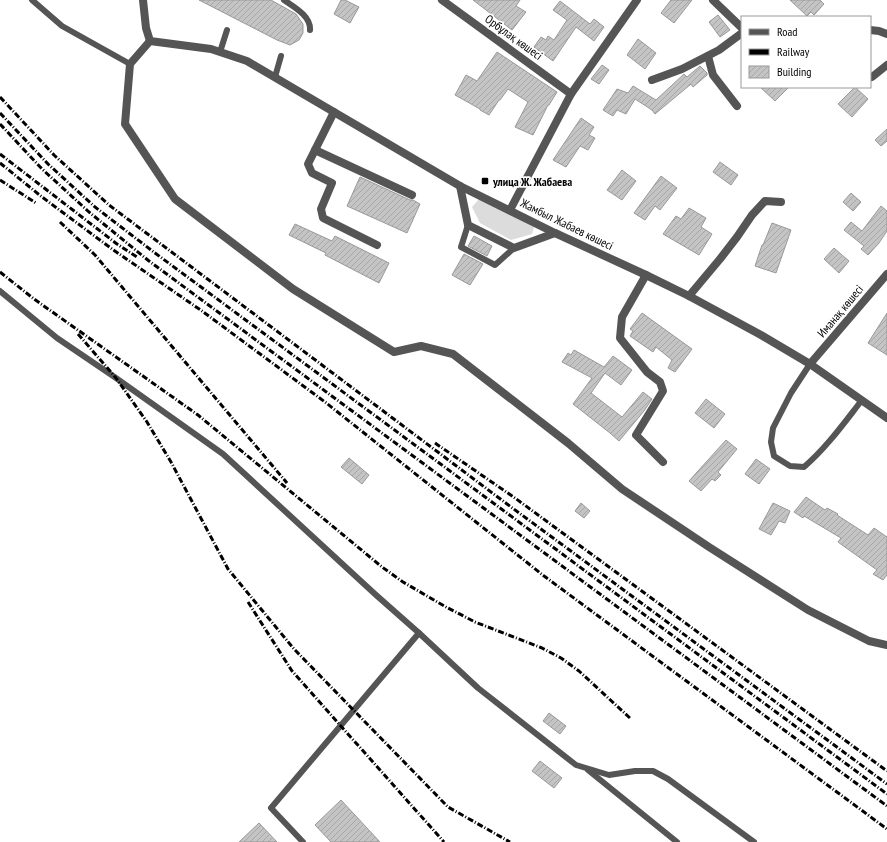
<svg xmlns="http://www.w3.org/2000/svg" width="887" height="842" font-family="'PT Sans Narrow',sans-serif">
  <style>
    .green { fill: #dcdcdc }
    .building { fill: url(#building-hatch); stroke: #999 }
    .lines { fill: none; stroke-linecap: round; stroke-linejoin: round }
    .service { stroke: #555; stroke-width: 6 }
    .minor { stroke: #555; stroke-width: 8 }
    .rail { stroke: #000; stroke-width: 3; stroke-dasharray: 6 2 1 2; stroke-linecap: butt }
    .poi-dot { fill: #000; stroke: #fff; stroke-width: 1.5 }
    .labels { text-anchor: middle; dominant-baseline: central; stroke-width: 3.5; stroke-linejoin: round; paint-order: stroke }
    .street-label { font-size: 12px; fill: #000; stroke: #fff }
    .poi-label { font-size: 12px; font-weight: bold; fill: #000; stroke: #fff; text-anchor: start }
  </style>
  <defs>
    <pattern id="building-hatch" width="6" height="6" patternUnits="userSpaceOnUse"><rect width="6" height="6" fill="#c4c4c4"/><path d="M-1 1l2-2M0 6l6-6M5 7l2-2" fill="none" stroke="#a7a7a7"/></pattern>
  </defs>
  <rect width="100%" height="100%" fill="#fff"/>
  <polygon class="green" points="479,199 534,227 532,234 511,240 480,223 472,207"/>
  <g class="building">
    <polygon points="199,0 271,0 296,14 303,24 303,33 299,40 290,45 277,40"/>
    <polygon points="341,0 345,0 359,7 350,23 334,14"/>
    <polygon points="473,0 520,0 516,6 526,12 512,30"/>
    <polygon points="671,0 692,0 674,23 661,13"/>
    <polygon points="790,0 820,0 824,4 814,15 811,12 807,16"/>
    <polygon points="560,1 590,24 594,19 604,27 594,41 576,27 553,61 534,47 541,37 546,40 548,36 554,40 567,20 553,10"/>
    <polygon points="718,15 730,30 720,37 709,22"/>
    <polygon points="638,39 656,53 645,69 627,55"/>
    <polygon points="497,52 557,92 549,105 548,105 533,135 515,127 528,102 508,89 500,100 499,100 489,115 480,110 480,109 455,95 466,75 477,81"/>
    <polygon points="602,65 609,70 599,84 591,79"/>
    <polygon points="700,66 707,73 707,75 693,87 691,84 655,114 652,110 635,99 626,114 617,110 613,116 603,110 617,89 628,93 633,86 656,100 684,74 687,77"/>
    <polygon points="760,87 789,87 775,101"/>
    <polygon points="855,87 868,99 852,117 838,104"/>
    <polygon points="581,118 594,127 589,135 595,138 588,150 580,146 566,167 553,160"/>
    <polygon points="887,129 887,141 881,146 875,140"/>
    <polygon points="720,162 738,175 731,185 713,172"/>
    <polygon points="622,170 636,181 622,200 607,190"/>
    <polygon points="661,176 677,188 660,210 655,206 645,220 634,213"/>
    <polygon points="360,177 410,200 413,200 420,204 407,233 347,206"/>
    <polygon points="851,193 861,202 853,211 843,202"/>
    <polygon points="881,206 887,211 887,231 879,243 868,255 861,249 864,246 844,230 851,222 862,231"/>
    <polygon points="689,208 706,218 701,227 712,234 699,255 663,234 676,216 681,219"/>
    <polygon points="772,223 791,230 776,273 755,266 762,245 763,245"/>
    <polygon points="295,224 332,241 335,236 389,263 379,283 325,255 326,253 289,235"/>
    <polygon points="474,236 492,246 487,256 468,246"/>
    <polygon points="834,248 849,261 839,273 824,259"/>
    <polygon points="464,254 483,264 470,285 452,275"/>
    <polygon points="642,313 692,349 675,372 668,368 672,360 656,347 653,352 630,336 633,331 630,329"/>
    <polygon points="887,313 887,355 868,343"/>
    <polygon points="574,350 604,367 613,356 632,370 621,385 605,373 591,393 622,417 643,392 652,399 644,411 619,441 610,433 573,404 592,378 562,362 568,353 571,355"/>
    <polygon points="706,399 725,414 714,428 695,413"/>
    <polygon points="726,440 737,449 718,472 721,475 715,481 712,479 701,491 689,481"/>
    <polygon points="349,458 369,475 362,484 341,467"/>
    <polygon points="756,459 770,469 759,484 745,474"/>
    <polygon points="806,497 825,510 827,508 838,514 837,515 868,535 874,528 887,537 887,575 883,580 873,574 877,570 838,542 841,538 804,516 803,518 794,512"/>
    <polygon points="581,503 590,511 584,518 575,511"/>
    <polygon points="773,503 790,511 785,523 779,521 771,535 759,529"/>
    <polygon points="549,713 566,726 560,734 543,721"/>
    <polygon points="540,761 562,778 554,788 532,771"/>
    <polygon points="341,800 380,842 331,842 315,825"/>
    <polygon points="259,823 277,842 239,842"/>
  </g>
  <g class="lines">
    <g class="service">
      <polyline points="32,0 62,26 130,64"/>
      <path d="M284,0c10,7 27,16 26,30"/>
      <polyline points="220,52 227,30"/>
      <polyline points="275,77 281,56"/>
      <polyline points="468,225 461,247 495,265 514,248"/>
      <polyline points="0,291 57,338 116,378 223,454 376,595 419,633 478,688 576,765 609,775 635,771 653,771 668,779 754,842"/>
      <path d="M810,364l-19,29 -18,35 -2,14 3,14 16,10 14,1c23,-20 40,-44 58,-67"/>
      <polyline points="588,770 677,842"/>
      <polyline points="303,842 271,808 419,633"/>
    </g>
    <g class="minor">
      <polyline points="143,0 146,28 150,41 211,49 247,61 460,186 555,233 646,275 689,296 761,335 810,364 887,418"/>
      <polyline points="442,0 571,94"/>
      <polyline points="713,0 742,28"/>
      <polyline points="870,30 879,31 887,34"/>
      <polyline points="150,41 130,64 125,124 175,199 293,289 394,352 421,346 453,354 568,443 622,489 709,547 808,610 869,641 887,645"/>
      <polyline points="708,56 713,75 737,106"/>
      <polyline points="872,77 887,65"/>
      <polyline points="652,80 682,69 719,50 742,33"/>
      <polyline points="334,112 308,164 312,173 332,183 321,209 323,218 377,245"/>
      <polyline points="315,150 412,195"/>
      <polyline points="460,186 468,225 514,248 555,233"/>
      <polyline points="510,210 571,94 637,0"/>
      <polyline points="646,275 622,317 620,338 647,372 660,382 663,391 636,435 663,462"/>
      <polyline points="689,296 720,259 737,237 752,215 765,201 781,202"/>
      <polyline points="810,364 887,274"/>
    </g>
    <g class="rail">
      <polyline points="0,97 54,155 109,205 507,504 887,784"/>
      <polyline points="0,113 48,164 95,207 155,253 887,794"/>
      <polyline points="0,124 42,169 89,212 149,261 887,806"/>
      <polyline points="0,154 117,244 137,257"/>
      <polyline points="0,163 42,197 112,249 202,311 325,402 544,576 887,829"/>
      <polyline points="0,180 36,203"/>
      <polyline points="60,222 95,255 287,483"/>
      <polyline points="0,272 34,299 198,415 382,567 403,582 446,607 475,622 542,648 561,658 579,671 631,719"/>
      <polyline points="78,334 116,378 147,422 171,462 228,569 294,649 448,807 510,842"/>
      <polyline points="435,443 515,498 887,771"/>
      <polyline points="248,602 292,671 444,842"/>
    </g>
  </g>
  <rect class="poi-dot" x="481" y="177" width="8" height="8" rx="2"/>
  <g class="labels">
    <g class="street-label">
      <text transform="translate(514 37) rotate(36)">Орбұлақ көшесі</text>
      <text transform="translate(567 224) rotate(26)">Жамбыл Жабаев көшесі</text>
      <text transform="translate(840 311) rotate(-50)">Иманақ көшесі</text>
    </g>
    <g class="poi-label">
      <text x="493" y="181">улица Ж. Жабаева</text>
    </g>
  </g>
  <rect x="741" y="16" width="130" height="72" fill="#ffffff" stroke="#999999"/>
  <rect x="749" y="29" width="20" height="6" fill="#555555" stroke="#999999"/>
  <text x="777" y="36" font-size="12" fill="#000000">Road</text>
  <rect x="749" y="49" width="20" height="6" fill="#000000" stroke="#999999"/>
  <text x="777" y="56" font-size="12" fill="#000000">Railway</text>
  <rect x="749" y="66" width="20" height="12" fill="url(#building-hatch)" stroke="#999999"/>
  <text x="777" y="76" font-size="12" fill="#000000">Building</text>
</svg>
